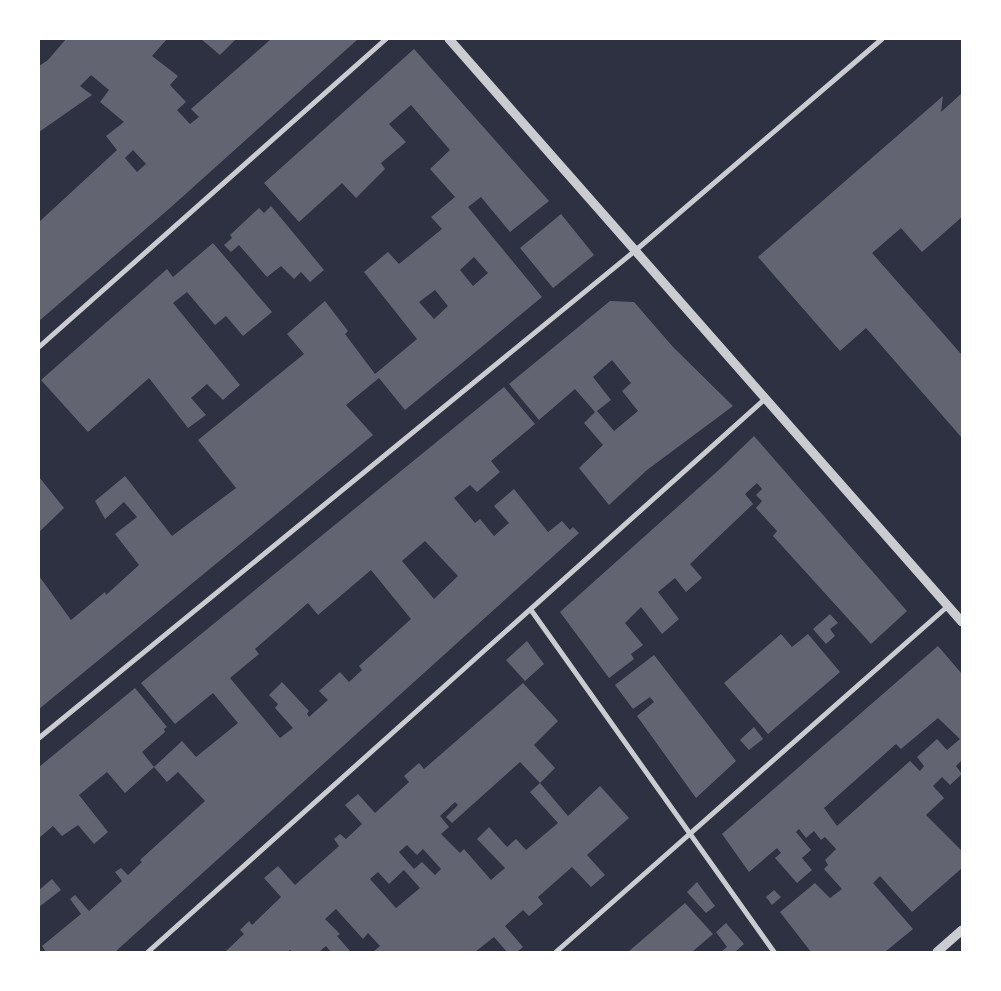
<svg xmlns="http://www.w3.org/2000/svg" width="1001" height="991" font-family="'DejaVu Sans',sans-serif">
  <style>
    .building { fill: #626471; fill-rule: evenodd }
    .lines { fill: none; stroke-linecap: round; stroke-linejoin: round }
    .minor { stroke: #caccd0; stroke-width: 5 }
    .tertiary { stroke: #caccd0; stroke-width: 9 }
  </style>
  <rect width="100%" height="100%" fill="#2d3142"/>
  <g class="building">
    <path d="M66,39h101l-15,17 26,20 -8,9 16,17 -9,8 13,14 9,-7 -8,-8 80,-70h87l-188,169 -131,113v-99l78,-72 -11,-14 18,-14 -24,-20 9,-12 -18,-15 -11,11 12,9 -53,37v-66l9,-6zM133,150l13,14 -9,8 -12,-14z"/>
    <polygon points="201,39 236,39 220,55"/>
    <path d="M414,49l135,152 -39,31 -29,-35 -13,10 74,90 -137,113 -26,-32 -33,27 27,30 -334,274v-133l32,44 34,-28 1,3 33,-30 -24,-31 22,-17 -13,-15 -19,17 -10,-18 30,-25 47,60 64,-48 -38,-48 106,-86 -17,-20 38,-33 23,30 -3,3 30,40 42,-35 -53,-67 24,-20 11,12 43,-35 -11,-12 24,-20 -25,-28 20,-19 -39,-45 -22,19 17,18 -25,21 4,6 -29,29 -14,-15 -43,39 -35,-39zM474,257l14,16 -15,13 -13,-16zM435,290l13,16 -14,13 -15,-17z"/>
    <polygon points="962,93 962,217 922,252 901,228 872,253 962,355 962,438 866,328 840,351 758,257 943,96 941,112"/>
    <polygon points="271,206 324,270 310,282 301,272 294,279 281,266 267,277 239,245 231,252 224,245 232,238 230,235 259,208 264,213"/>
    <polygon points="561,214 594,255 553,288 520,248"/>
    <polygon points="213,243 272,312 243,336 226,316 215,325 187,292 173,303 240,385 223,400 207,384 191,398 206,415 188,428 149,378 88,432 41,380 167,269 173,277"/>
    <path d="M610,301l24,1 39,45 60,59 -86,64 -38,35 -30,-37 24,-23 -19,-22 11,-11 -20,-23 -36,31 -30,-36zM612,360l19,23 -9,8 16,20 -24,20 -17,-20 14,-11 -18,-23z"/>
    <path d="M504,387l31,37 -44,37 9,11 -23,20 -7,-7 -16,13 21,25 5,-4 14,17 15,-13 -15,-17 20,-17 34,43 14,-11 8,9 3,-3 6,6 -464,419h-69l-4,-6 39,-32 -11,-15 5,-4 14,16 33,-30 -7,-9 6,-4 7,7 14,-13 -2,-2 65,-59 -27,-29 -11,10 -13,-15 28,-26 14,16 42,-34 -25,-30 -38,31 -34,-41zM425,541l33,35 -24,23 -32,-38zM371,570l40,49 -52,47 3,4 -13,12 -9,-10 -21,19 9,9 -19,17 -2,-3 2,-3 -27,-29 -13,13 9,9 -3,4 18,20 -13,10 -50,-60 29,-24 -4,-5 53,-46 10,12z"/>
    <polygon points="754,436 907,611 871,644 773,536 777,531 756,508 762,501 756,495 762,489 757,483 745,494 753,504 690,564 702,578 686,592 675,578 658,592 679,619 662,634 641,607 625,623 643,645 631,654 634,659 609,678 560,612 721,468"/>
    <polygon points="39,477 64,508 39,532"/>
    <polygon points="830,614 838,623 830,629 835,636 826,644 813,629"/>
    <polygon points="781,634 792,647 808,634 840,672 768,734 724,683"/>
    <polygon points="527,641 544,664 525,681 506,660"/>
    <path d="M938,646l24,28v86l-6,6 6,8 -12,11 -8,-8 -9,9 11,12 -18,17 36,36v17l-50,44 -32,-36 -7,7 40,46 -28,23h-74l-31,-40 35,-29 15,15 12,-9 -18,-20 4,-4 -3,-5 11,-11 -11,-12 -4,3 -7,-9 -8,7 -7,-9 -3,3 15,18 -9,8 10,12 -15,13 -22,-25 6,-5 -4,-5 -28,24 -27,-38zM938,718l22,21 -13,11 -10,-11 -20,18 7,9 -4,5 -10,-10 -73,65 -13,-18 72,-64 5,5z"/>
    <polygon points="654,655 736,761 696,798 637,716 654,702 650,697 633,709 615,685"/>
    <path d="M523,683l35,38 -24,24 21,23 -15,15 28,33 32,-30 29,32 -42,37 18,20 -14,12 -19,-20 -34,30 5,7 -14,12 -6,-6 -18,16 18,21 -6,5h-10l-13,-15 -19,15h-102l7,-6 -12,-13 -5,6 -27,-30 -11,10 15,15 -3,2 13,15 -1,1h-18l-5,-6 -7,6h-27l-2,-2 -2,2h-63l19,-18 -4,-4 9,-9 3,4 29,-28 -17,-19 14,-12 17,19 44,-39 -5,-7 6,-5 6,5 16,-15 -17,-19 13,-11 17,19 34,-31 -5,-6 15,-13 5,6zM520,762l20,21 -10,9 28,31 -32,27 -10,-11 -9,8 -18,-20 -12,12 28,29 -14,12 -27,-31 -4,4 -19,-19 8,-7 -9,-11 15,-14 3,3 -12,12 6,6zM407,845l10,10 6,-6 18,20 -6,6 -13,-13 -8,7 -15,-17zM404,870l16,18 -24,20 -26,-29 8,-7 11,12z"/>
    <polygon points="135,688 167,727 164,729 165,732 142,752 154,767 125,793 107,772 79,795 108,832 94,844 78,825 62,836 53,826 39,838 39,767"/>
    <polygon points="754,727 763,739 749,750 740,740"/>
    <polygon points="52,879 61,890 39,907 39,890"/>
    <polygon points="697,882 715,906 706,913 687,892"/>
    <polygon points="774,890 781,897 772,905 766,897"/>
    <polygon points="685,903 713,934 692,952 628,952"/>
    <polygon points="726,923 744,944 735,952 721,952 727,947 716,932"/>
  </g>
  <g class="lines">
    <g class="minor">
      <polyline points="39,347 386,39"/>
      <polyline points="531,610 774,952"/>
      <polyline points="39,738 636,250 882,39"/>
      <polyline points="148,952 766,398"/>
      <polyline points="556,952 948,606"/>
    </g>
    <g class="tertiary">
      <polyline points="449,39 962,622"/>
      <polyline points="937,952 962,930"/>
    </g>
  </g>
  <rect width="1001" height="991" fill="none" stroke="#ffffff" stroke-width="80"/>
</svg>
